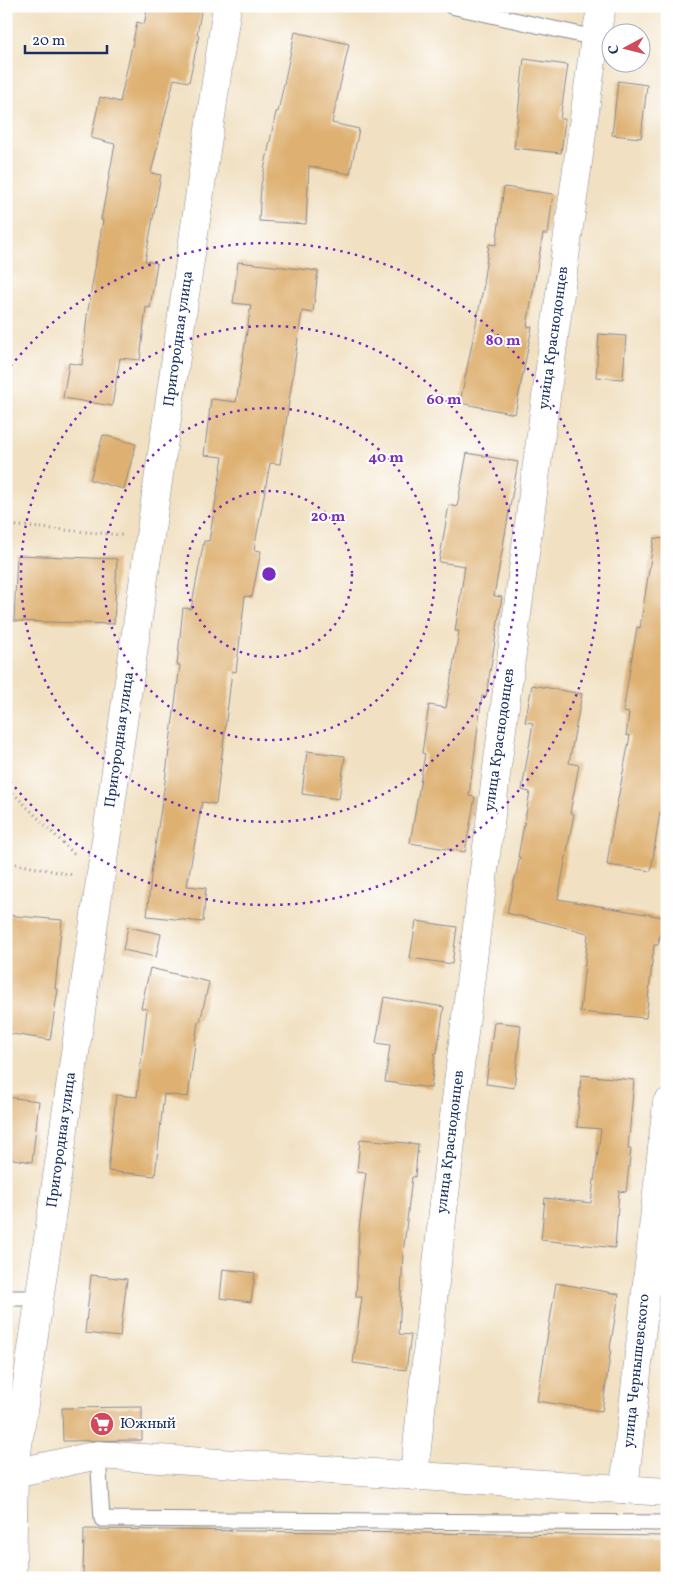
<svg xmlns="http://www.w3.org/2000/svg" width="673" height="1584" font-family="Vollkorn,serif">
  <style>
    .building { fill: #deb172 }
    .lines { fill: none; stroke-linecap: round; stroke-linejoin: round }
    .lane-casing { stroke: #868890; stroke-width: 17 }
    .street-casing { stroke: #868890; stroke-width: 29 }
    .path { stroke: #868890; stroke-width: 3; stroke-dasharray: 1 4; stroke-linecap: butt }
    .lane { stroke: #fff; stroke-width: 15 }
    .street { stroke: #fff; stroke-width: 28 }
    .ring { fill: none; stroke: #7b2cbf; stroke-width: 2.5; stroke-dasharray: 2.5 5 }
    .labels { text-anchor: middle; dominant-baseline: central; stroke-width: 4; stroke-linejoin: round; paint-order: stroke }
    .street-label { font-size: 15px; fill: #1b2f5e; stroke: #fff }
    .poi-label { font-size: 15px; fill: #1b2f5e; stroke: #fff; text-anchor: start }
    .centre { fill: #7b2cbf; stroke: #fff; stroke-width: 2.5 }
    .ring-label { font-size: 15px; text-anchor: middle; font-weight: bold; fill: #7b2cbf; stroke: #fff; stroke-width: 4; stroke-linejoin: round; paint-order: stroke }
  </style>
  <rect width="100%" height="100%" fill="#fff"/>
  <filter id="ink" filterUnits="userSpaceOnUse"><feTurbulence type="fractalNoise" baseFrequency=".02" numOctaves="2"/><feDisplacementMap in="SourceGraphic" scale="10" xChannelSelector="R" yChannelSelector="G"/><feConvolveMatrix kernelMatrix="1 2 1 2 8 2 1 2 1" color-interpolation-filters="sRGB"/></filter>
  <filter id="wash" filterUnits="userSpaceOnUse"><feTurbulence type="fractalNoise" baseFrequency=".0096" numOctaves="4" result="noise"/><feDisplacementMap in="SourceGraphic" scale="20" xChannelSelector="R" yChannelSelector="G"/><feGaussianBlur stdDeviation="1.12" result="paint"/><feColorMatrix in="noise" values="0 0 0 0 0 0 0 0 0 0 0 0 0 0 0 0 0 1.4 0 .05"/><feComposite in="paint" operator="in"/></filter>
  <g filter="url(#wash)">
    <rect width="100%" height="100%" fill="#f1e0c1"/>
    <g id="blocks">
      <g class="building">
        <polygon points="148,6 202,6 197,35 199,35 189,82 174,79 151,173 161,175 145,261 157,263 150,308 146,307 140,360 120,358 112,406 63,398 69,363 82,365 87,316 103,220 101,220 115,144 91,138 100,97 120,102 137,22 144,24"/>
        <polygon points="295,32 349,44 332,123 359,129 350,174 309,166 306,224 259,221 261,185 276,112 278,112"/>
        <polygon points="524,59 568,65 560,119 565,119 561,153 514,148"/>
        <polygon points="618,81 647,85 641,138 612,135"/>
        <polygon points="504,187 553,194 548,234 543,234 527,326 532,327 515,414 460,403 484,284 483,283 489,244 496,245"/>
        <polygon points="238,262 318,271 313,313 302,311 280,464 270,463 254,550 261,551 252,597 245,596 236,672 232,671 216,804 202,802 187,886 206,888 203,922 147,916 152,866 164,789 180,665 177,665 183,608 191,609 204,541 209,541 223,457 204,455 211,399 236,402 251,305 233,303"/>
        <polygon points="599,334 626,336 623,379 596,377"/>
        <polygon points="103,435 136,444 124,489 90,480"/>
        <polygon points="467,453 518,462 494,596 502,597 486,697 482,696 469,796 475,797 465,852 410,843 425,754 422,753 429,705 446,708 459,631 455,631 465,566 439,562 449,505 457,507"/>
        <polygon points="654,538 667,539 667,814 660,812 651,871 607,865 612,830 630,736 626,735 629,713 623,712 637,627 640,628"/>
        <polygon points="17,555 117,559 114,624 14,621"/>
        <polygon points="532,685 582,694 569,763 579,765 570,813 574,814 558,899 663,917 658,945 654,945 646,1018 580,1012 588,933 507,913 520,857 518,857 530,792 522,790 533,723 525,722"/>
        <polygon points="307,751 345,756 339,799 302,794"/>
        <polygon points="6,915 62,920 55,989 58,989 50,1040 6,1033"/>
        <polygon points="416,921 457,927 452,964 410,958"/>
        <polygon points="128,927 161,934 156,957 123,950"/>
        <polygon points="150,968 209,982 200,1022 198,1021 188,1097 164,1094 155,1176 108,1171 116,1095 137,1097 147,1009 141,1008"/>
        <polygon points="384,997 444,1007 437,1053 435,1053 431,1088 385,1082 390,1045 376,1043"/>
        <polygon points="494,1022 521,1025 514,1088 486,1084"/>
        <polygon points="581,1075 634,1080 628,1149 631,1149 626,1192 619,1191 615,1248 541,1240 545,1198 591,1203 601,1129 577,1127"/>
        <polygon points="6,1097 39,1101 32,1162 6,1158"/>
        <polygon points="360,1139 418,1144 415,1177 412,1177 403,1254 399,1334 411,1335 406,1370 353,1363 362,1297 356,1297 359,1229 366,1173 357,1172"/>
        <polygon points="223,1269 255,1273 251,1302 220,1298"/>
        <polygon points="91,1275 127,1279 120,1337 85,1333"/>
        <polygon points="556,1283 619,1294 610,1348 611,1349 602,1411 537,1401"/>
        <polygon points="142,1407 142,1440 63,1441 62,1408"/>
        <polygon points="84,1529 667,1536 667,1578 83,1578"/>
      </g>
    </g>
  </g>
  <g filter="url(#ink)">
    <use href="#blocks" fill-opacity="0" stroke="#868890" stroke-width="1"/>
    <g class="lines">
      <g class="lane-casing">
        <g id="lane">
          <polyline points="451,6 595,38"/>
          <polyline points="6,1298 39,1298"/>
          <polyline points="98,1455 102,1519 667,1523"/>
        </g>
      </g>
      <g class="street-casing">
        <g id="street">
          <polyline points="6,1473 14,1473 98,1455 667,1492"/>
          <path d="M414,1476c50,-481 115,-959 181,-1438l7,-32"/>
          <polyline points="624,1489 667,1103"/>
          <polyline points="12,1578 14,1473 227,6"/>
        </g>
      </g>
      <g class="path">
        <polyline points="6,525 122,535"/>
        <polyline points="6,786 76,856"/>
        <polyline points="6,862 73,875"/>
      </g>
      <use href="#lane" class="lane"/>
      <use href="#street" class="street"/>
    </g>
  </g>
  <g class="ring">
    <circle cx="269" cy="574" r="83"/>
    <circle cx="269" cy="574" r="166"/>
    <circle cx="269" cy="574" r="248"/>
    <path d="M6 372A331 331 0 1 1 6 776"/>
  </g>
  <defs>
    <g id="supermarket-disc" transform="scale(1.25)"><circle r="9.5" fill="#d1495b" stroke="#fff"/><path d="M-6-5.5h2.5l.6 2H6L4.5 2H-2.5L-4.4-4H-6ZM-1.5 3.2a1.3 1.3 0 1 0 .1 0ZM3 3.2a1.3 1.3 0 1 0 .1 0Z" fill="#fff"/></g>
  </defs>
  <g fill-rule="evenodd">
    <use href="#supermarket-disc" x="102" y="1424"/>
  </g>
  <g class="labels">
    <g class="street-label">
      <text transform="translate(554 338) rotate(-82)">улица Краснодонцев</text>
      <text transform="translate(179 339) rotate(-82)">Пригородная улица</text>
      <text transform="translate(120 740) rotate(-82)">Пригородная улица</text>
      <text transform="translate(500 740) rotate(-82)">улица Краснодонцев</text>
      <text transform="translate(62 1140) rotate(-82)">Пригородная улица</text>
      <text transform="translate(451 1142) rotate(-83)">улица Краснодонцев</text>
      <text transform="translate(637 1371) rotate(-84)">улица Чернышевского</text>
    </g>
    <g class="poi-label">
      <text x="120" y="1424">Южный</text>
    </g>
  </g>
  <circle cx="269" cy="574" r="8" class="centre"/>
  <g class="ring-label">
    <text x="503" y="345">80 m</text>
    <text x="444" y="404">60 m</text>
    <text x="386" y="462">40 m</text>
    <text x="328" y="521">20 m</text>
  </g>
  <rect width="673" height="1584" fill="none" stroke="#fff" stroke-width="25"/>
  <g transform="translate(626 48) rotate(263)"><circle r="24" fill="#ffffff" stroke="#a4acbf"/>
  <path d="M0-4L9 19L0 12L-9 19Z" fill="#d1495b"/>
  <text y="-8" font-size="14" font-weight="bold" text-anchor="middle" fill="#1b2f5e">С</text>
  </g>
  <path d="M25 45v8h82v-8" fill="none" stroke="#1b2f5e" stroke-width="2.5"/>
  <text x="32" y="45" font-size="15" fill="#1b2f5e" stroke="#ffffff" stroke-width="4" paint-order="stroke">20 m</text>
</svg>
